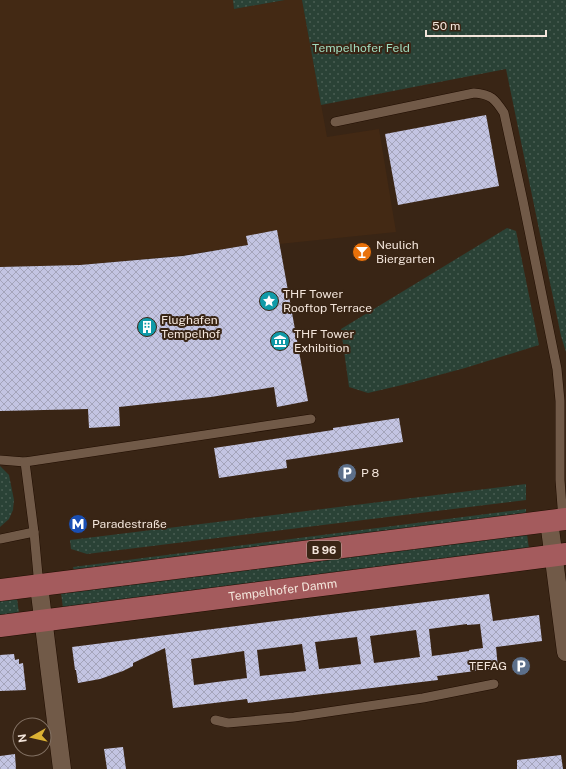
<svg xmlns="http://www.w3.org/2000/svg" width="566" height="769" font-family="'Public Sans',sans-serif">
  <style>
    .built { fill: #432914 }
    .grass { fill: url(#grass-dots) }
    .building { fill: url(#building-cross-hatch); fill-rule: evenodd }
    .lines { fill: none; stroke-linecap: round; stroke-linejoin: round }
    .lane-casing { stroke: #200d01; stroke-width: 10 }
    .street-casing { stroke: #200d01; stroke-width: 19 }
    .primary-casing { stroke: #200d01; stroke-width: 23 }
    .lane { stroke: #715a48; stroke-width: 9 }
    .street { stroke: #715a48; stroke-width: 18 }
    .primary { stroke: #a45b5d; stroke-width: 22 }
    .labels { text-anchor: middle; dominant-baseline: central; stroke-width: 4; stroke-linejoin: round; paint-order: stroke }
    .shield { fill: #392515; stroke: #bbaba0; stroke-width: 1 }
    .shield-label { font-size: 11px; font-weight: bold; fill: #f3e5db }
    .park-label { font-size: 12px; fill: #a0dabd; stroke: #392515 }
    .poi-label { font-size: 12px; fill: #f3e5db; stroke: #392515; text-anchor: start }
    .street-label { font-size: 12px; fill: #f3e5db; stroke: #392515 }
  </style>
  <defs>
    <pattern id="grass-dots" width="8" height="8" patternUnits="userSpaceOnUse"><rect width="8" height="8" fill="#2a4236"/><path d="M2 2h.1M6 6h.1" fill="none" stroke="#495d52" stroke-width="1.8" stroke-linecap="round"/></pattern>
    <pattern id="building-cross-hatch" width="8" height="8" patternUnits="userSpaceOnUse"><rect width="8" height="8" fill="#c3c4e2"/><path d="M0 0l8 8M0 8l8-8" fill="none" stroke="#a4a4ba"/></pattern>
  </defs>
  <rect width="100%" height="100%" fill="#392515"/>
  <polygon class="built" points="0,0 233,0 234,9 285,0 302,0 327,137 379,129 396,232 279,244 246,236 248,245 183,255 80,265 0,267"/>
  <g class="grass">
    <polygon points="233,0 285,0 234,9"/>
    <polygon points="302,0 566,0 566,352 561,336 506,69 321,105"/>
    <polygon points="507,228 516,231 539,345 465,368 402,385 368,393 349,387 341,329"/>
    <polygon points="0,466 9,475 14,500 13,510 9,519 0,527"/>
    <polygon points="526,484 526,500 87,554 71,549 70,540"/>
    <polygon points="526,509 526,514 74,571 73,567"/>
    <polygon points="527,534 529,549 63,608 61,593"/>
    <polygon points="17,598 19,614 0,617 0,600"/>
  </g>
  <g class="building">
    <polygon points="486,115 499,186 398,205 385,134"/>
    <polygon points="277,230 308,401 277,407 274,387 211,397 119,407 120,426 89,428 88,409 0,411 0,267 80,265 183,256 248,245 246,236"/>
    <polygon points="399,418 403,442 286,460 287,468 219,478 214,448 333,430 333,428"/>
    <path d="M489,594l4,27 46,-6 3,26 -46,6 2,21 -61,8 1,4 -190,23 -1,-4 -74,9 -8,-60 -32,15v3l-10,5 -23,8 -22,4 -2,-13h-1l-3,-23zM467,624v1l13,-1 3,24 -14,2v1l-37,5 -3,-27zM416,630l4,27 -46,6 -4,-27zM357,637l4,27 -42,5 -4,-27zM302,644l4,27 -46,5 -3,-26zM244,651l3,27 -53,7 -3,-26z"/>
    <polygon points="14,654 15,660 19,659 19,664 23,663 26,690 0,691 0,655"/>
    <polygon points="123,747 126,769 107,769 104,749"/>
    <polygon points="15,754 16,769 0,769 0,756"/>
    <polygon points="561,755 563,769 517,769 517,760"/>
  </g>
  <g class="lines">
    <g class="lane-casing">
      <g id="lane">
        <path d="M335,122l139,-29c17,1 21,6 30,20l19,88 34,168 3,32v79l3,40"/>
        <polyline points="0,460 25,462 34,532 39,586"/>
        <polyline points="25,462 311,419"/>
        <polyline points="0,539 34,532"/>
        <polyline points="215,720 228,723 294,717 423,698 494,684"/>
      </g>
    </g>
    <g class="street-casing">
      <g id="street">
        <polyline points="549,521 566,652"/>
        <polyline points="39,586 62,769"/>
      </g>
    </g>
    <g class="primary-casing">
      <g id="primary">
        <polyline points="0,590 566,519"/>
        <path id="s1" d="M0,626l566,-72"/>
      </g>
    </g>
    <use href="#lane" class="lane"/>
    <use href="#street" class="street"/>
    <use href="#primary" class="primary"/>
  </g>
  <defs>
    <g id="bar-disc" transform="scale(1)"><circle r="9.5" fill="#e8710a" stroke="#392515"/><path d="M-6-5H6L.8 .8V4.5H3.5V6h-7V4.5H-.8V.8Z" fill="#fff"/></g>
    <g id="sight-disc" transform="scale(1)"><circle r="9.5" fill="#0f9aa8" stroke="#392515"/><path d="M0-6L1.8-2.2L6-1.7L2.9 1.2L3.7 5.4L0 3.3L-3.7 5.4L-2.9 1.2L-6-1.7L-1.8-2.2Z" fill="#fff"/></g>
    <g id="building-disc" transform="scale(1)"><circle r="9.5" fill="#0f9aa8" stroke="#392515"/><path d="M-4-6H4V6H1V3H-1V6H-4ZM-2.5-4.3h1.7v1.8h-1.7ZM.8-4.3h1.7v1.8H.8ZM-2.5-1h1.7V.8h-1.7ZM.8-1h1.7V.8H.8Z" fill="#fff"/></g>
    <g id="museum-disc" transform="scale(1)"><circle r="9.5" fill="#0f9aa8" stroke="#392515"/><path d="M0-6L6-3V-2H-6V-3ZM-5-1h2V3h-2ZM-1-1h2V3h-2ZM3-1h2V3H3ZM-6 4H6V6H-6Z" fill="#fff"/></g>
    <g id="parking-disc" transform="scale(1)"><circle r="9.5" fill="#5c6f8a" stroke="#392515"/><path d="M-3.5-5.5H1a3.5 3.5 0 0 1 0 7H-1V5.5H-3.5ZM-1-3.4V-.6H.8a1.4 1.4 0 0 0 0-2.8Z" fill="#fff"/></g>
    <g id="metro-disc" transform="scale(1)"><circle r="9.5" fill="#1a4fb4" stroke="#392515"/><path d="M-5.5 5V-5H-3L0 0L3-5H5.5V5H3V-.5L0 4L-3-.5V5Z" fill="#fff"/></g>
  </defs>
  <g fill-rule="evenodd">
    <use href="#bar-disc" x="362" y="252"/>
    <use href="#sight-disc" x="269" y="301"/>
    <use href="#building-disc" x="147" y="327"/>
    <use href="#museum-disc" x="280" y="341"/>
    <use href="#parking-disc" x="347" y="473"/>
    <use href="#metro-disc" x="78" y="524"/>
    <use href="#parking-disc" x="521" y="666"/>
  </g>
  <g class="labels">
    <rect class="shield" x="307" y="541" width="34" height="18" rx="3"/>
    <g class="shield-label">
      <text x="324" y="550">B 96</text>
    </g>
    <g class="park-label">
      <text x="361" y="48">Tempelhofer Feld</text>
    </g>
    <g class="poi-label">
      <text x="376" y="245">Neulich<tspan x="376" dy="14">Biergarten</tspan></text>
      <text x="283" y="294">THF Tower<tspan x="283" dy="14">Rooftop Terrace</tspan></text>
      <text x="161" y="320">Flughafen<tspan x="161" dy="14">Tempelhof</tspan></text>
      <text x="294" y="334">THF Tower<tspan x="294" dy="14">Exhibition</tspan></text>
      <text x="361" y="473">P 8</text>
      <text x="92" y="524">Paradestraße</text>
      <text x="507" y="666" text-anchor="end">TEFAG</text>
    </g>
    <g class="street-label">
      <text stroke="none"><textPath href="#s1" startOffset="285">Tempelhofer Damm</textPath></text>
    </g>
  </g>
  <g transform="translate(32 737) rotate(262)"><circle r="19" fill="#392515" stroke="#837264"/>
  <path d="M0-3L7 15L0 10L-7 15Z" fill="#dcb233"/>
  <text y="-6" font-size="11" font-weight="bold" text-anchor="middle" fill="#f3e5db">N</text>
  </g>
  <path d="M426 30v6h120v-6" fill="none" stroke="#f3e5db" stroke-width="2"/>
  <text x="432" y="30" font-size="12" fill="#f3e5db" stroke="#392515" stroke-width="3" paint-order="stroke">50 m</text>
</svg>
